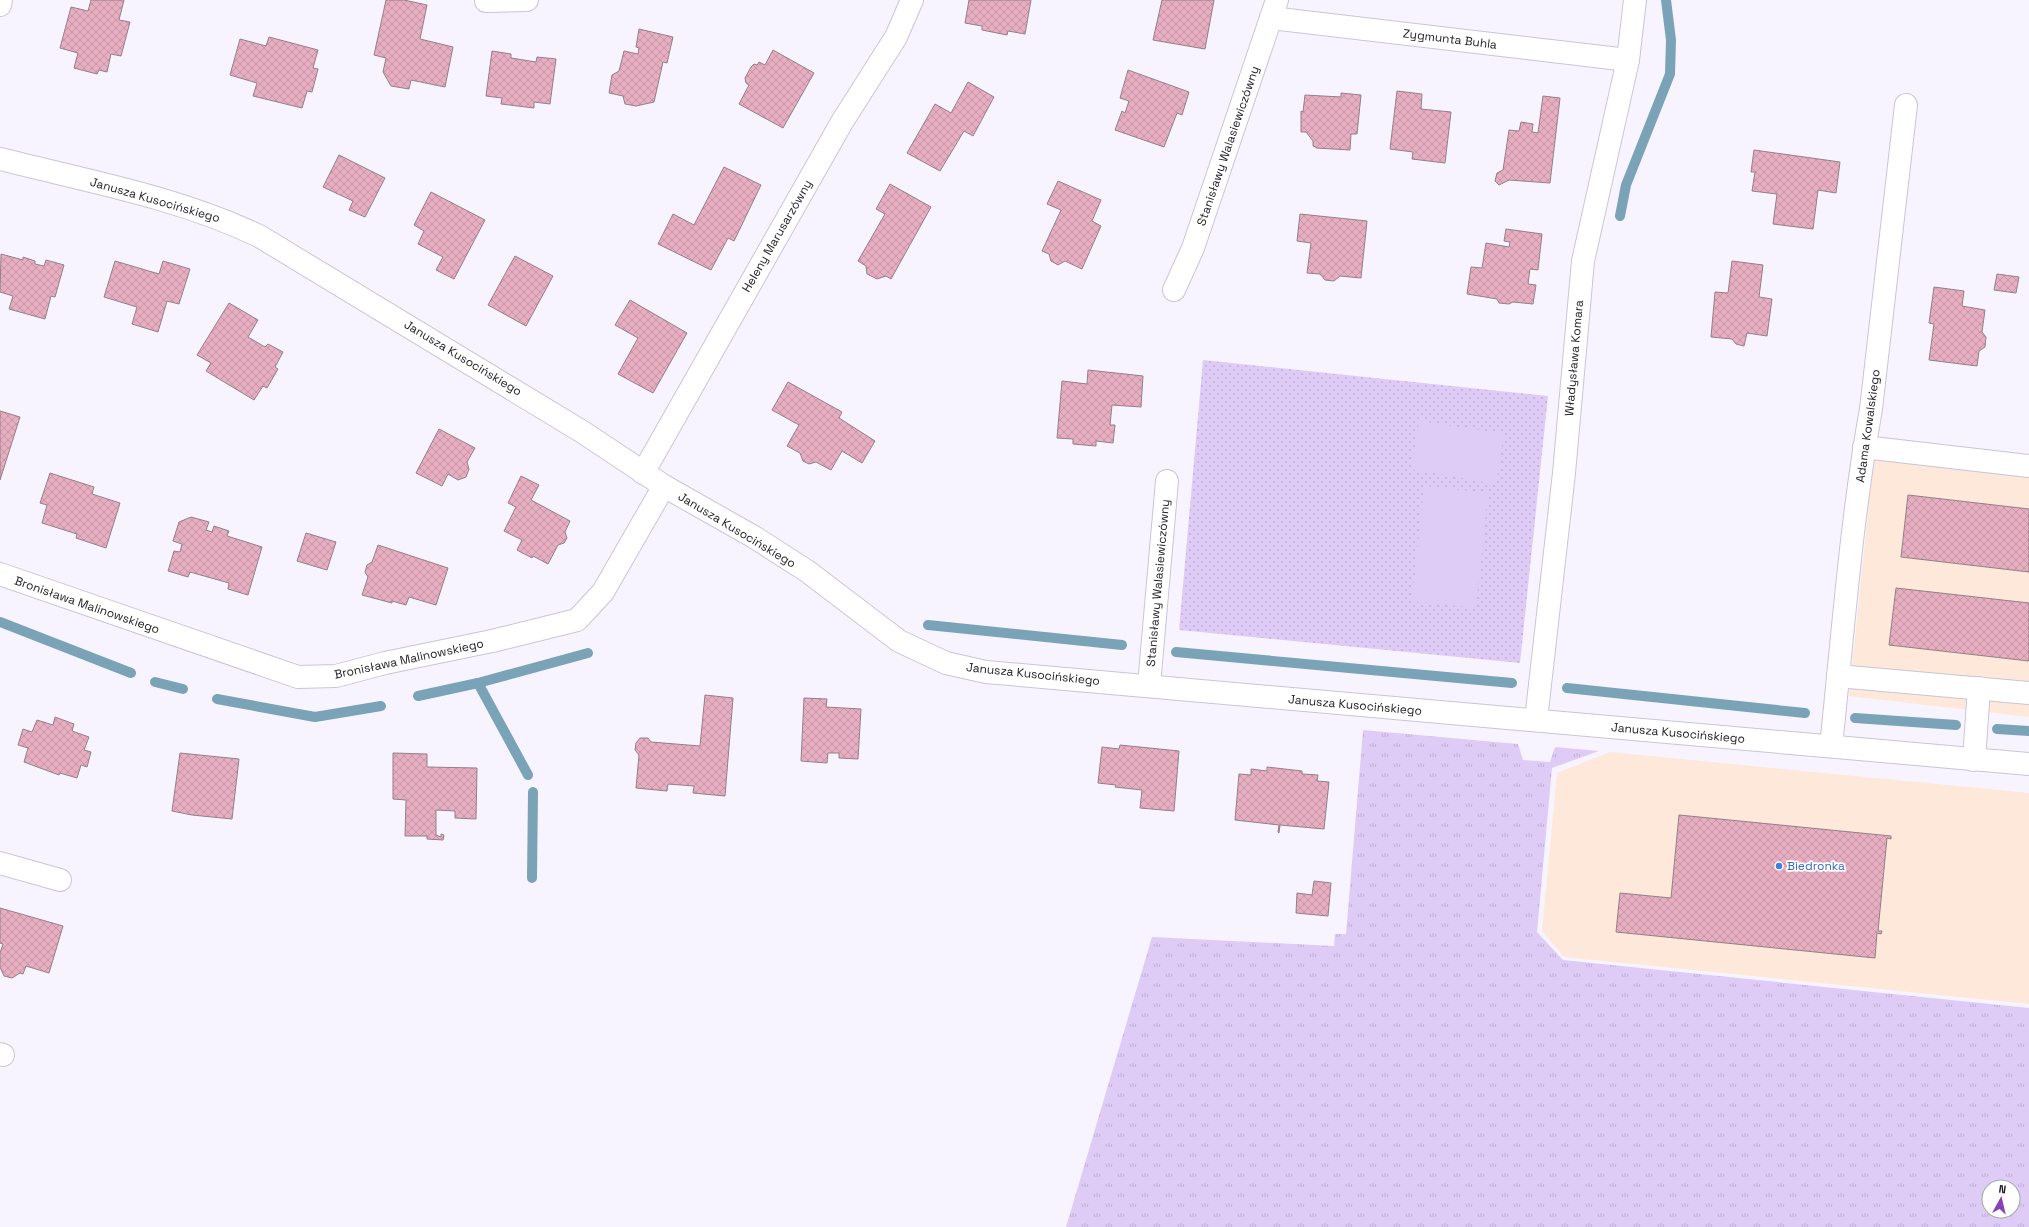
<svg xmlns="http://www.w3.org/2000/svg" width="2029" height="1227" font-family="'Space Grotesk',sans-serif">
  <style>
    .commercial { fill: #fde8d9 }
    .grass { fill: url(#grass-tufts); fill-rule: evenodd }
    .park { fill: url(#park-dots) }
    .pitch { fill: #deccf7 }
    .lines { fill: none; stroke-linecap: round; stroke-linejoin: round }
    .stream { stroke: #7aa3b8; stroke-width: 10 }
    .building { fill: url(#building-cross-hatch); stroke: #937f86 }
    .minor-casing { stroke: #cbc4d6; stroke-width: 24 }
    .minor { stroke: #fff; stroke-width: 22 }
    .shop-dot { fill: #3f7fe0; stroke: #fff; stroke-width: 1.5 }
    .labels { text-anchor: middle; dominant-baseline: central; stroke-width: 3.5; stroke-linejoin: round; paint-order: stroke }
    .street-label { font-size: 12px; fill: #232026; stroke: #fff }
    .shop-label { font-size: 12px; fill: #366cbe; stroke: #fff; text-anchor: start }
  </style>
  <defs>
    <pattern id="grass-tufts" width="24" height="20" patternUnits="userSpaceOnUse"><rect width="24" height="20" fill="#deccf7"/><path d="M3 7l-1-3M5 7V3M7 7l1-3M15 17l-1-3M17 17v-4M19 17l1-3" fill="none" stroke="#beafd4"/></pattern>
    <pattern id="park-dots" width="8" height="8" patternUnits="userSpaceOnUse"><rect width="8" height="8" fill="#deccf7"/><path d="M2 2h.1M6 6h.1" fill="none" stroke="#beafd4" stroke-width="1.8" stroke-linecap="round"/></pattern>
    <pattern id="building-cross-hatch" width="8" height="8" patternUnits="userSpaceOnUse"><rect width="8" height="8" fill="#e7aec1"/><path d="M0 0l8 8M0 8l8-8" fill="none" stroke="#c695a6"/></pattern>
  </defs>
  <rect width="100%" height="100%" fill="#f8f4ff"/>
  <g class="commercial">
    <polygon points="1876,436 2029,455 2029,717 1849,696"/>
    <polygon points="1610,752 2029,793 2029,1004 1564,957 1542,931 1557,773"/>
  </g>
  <path class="grass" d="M1363,730l155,14 5,16 27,2 5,-15 44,4 -47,17 -15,164 26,28 466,48v219h-963l86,-290 182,9 1,-12h11zM1989,1187h24v24h-24z"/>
  <polygon class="park" points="1203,360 1548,396 1520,663 1179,630"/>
  <g class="pitch">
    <polygon points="1419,421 1504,434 1496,484 1411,469"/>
    <polygon points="1424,486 1488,493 1476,608 1412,601"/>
  </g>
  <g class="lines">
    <g class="stream">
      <polyline points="1620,216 1626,185 1670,74 1671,40 1666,0"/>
      <polyline points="0,622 131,673"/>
      <polyline points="928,625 1122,645"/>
      <polyline points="1176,652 1512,683"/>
      <polyline points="155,682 183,689"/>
      <polyline points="478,683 528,775"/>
      <polyline points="1567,688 1805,713"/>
      <polyline points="418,696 478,683 588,653"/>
      <polyline points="217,699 315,717 381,706"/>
      <polyline points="1855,718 1956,725"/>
      <polyline points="1997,729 2029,731"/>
      <polyline points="532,878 533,792"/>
    </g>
  </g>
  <g class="building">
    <polygon points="91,0 124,0 119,20 130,22 121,56 111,54 107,72 99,70 97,74 74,68 78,53 60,48 71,7 88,11"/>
    <polygon points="386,0 404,0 427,5 420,39 453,47 445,87 411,80 409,89 391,86 383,72 386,58 374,55"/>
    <polygon points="969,0 1031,0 1025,34 1008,31 1007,35 982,30 982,26 965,23"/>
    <polygon points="1162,0 1214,0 1205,49 1153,40"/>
    <polygon points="639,29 673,37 667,63 663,62 654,102 636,106 625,104 623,96 609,93 612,75 619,71 624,51 638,54 639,48 636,47"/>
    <polygon points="269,37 318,50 313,68 318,69 312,92 307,91 302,108 253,96 257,83 230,75 240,39 266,46"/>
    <polygon points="773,50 814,73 783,128 739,104 749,85 746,83 745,78 751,67 754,64 757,65 759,62 765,65"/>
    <polygon points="492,51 511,54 511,58 536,62 537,57 556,59 550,104 534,102 534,108 501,104 502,98 486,96"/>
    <polygon points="1128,70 1189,92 1182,115 1177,113 1164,147 1115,130 1122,111 1125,113 1129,101 1120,98"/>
    <polygon points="968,82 994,97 973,136 964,131 940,171 907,153 935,104 951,113"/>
    <polygon points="1397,91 1422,94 1421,109 1451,112 1445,163 1412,159 1413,152 1390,149"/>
    <polygon points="1341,93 1361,95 1357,134 1351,134 1350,150 1316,148 1316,147 1313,146 1313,141 1306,132 1301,132 1301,111 1303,112 1305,95 1341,97"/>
    <polygon points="1543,96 1560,98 1550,183 1509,180 1499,185 1495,181 1497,173 1503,170 1509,130 1519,131 1521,122 1533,124 1532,132 1538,133"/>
    <polygon points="1754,150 1840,162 1836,193 1818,190 1813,229 1773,224 1777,194 1752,191 1755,172 1751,172"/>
    <polygon points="339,155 385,178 365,217 349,210 353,201 323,187"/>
    <polygon points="724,167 761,185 734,241 728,238 711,270 658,244 673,214 694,225"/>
    <polygon points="1058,181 1101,200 1092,221 1101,226 1082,269 1065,261 1058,265 1051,261 1049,254 1042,251 1061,210 1047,204"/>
    <polygon points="890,184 931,207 891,279 886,276 877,279 867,274 866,266 858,261 885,214 876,209"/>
    <polygon points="431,192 485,220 454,279 436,270 443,257 418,244 424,231 414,225"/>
    <polygon points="1300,214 1367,221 1361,278 1340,276 1334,281 1325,280 1320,274 1307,273 1311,243 1297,241"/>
    <polygon points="1506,229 1542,234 1538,270 1530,269 1528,284 1536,285 1533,304 1513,302 1509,304 1499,303 1497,299 1467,294 1471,267 1482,268 1486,243 1509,247 1510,242 1504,241"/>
    <polygon points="1,254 23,260 23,257 35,261 35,264 44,266 46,260 64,265 55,297 51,296 45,319 9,309 13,296 0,292"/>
    <polygon points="515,256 553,276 526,326 488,305"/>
    <polygon points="115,261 159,274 163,261 190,269 179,304 167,301 158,332 132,324 137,307 104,297"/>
    <polygon points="1732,261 1763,265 1759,297 1772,299 1767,336 1747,333 1744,346 1736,344 1732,339 1711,337 1715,292 1728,293"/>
    <polygon points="1997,274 2019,277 2016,293 1994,290"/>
    <polygon points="1934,287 1964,291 1962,306 1985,310 1982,332 1986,337 1985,347 1979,351 1977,366 1929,360 1934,324 1929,323"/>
    <polygon points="630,300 687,333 653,393 618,374 638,338 615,325"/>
    <polygon points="229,303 258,320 248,337 265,347 268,344 283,352 275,367 278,369 267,388 263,386 254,400 206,371 211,363 197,355"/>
    <polygon points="1088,370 1143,376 1141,407 1112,405 1110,425 1115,425 1113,443 1096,441 1096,446 1073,444 1073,439 1057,438 1062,381 1087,384"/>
    <polygon points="788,382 842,412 839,418 875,441 862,463 842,451 831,470 816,462 809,464 803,461 800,453 787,446 799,425 772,410"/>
    <polygon points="0,411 20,417 0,480"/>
    <polygon points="439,429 475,448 467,462 469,469 466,477 458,480 448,474 442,486 416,473"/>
    <polygon points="50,473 94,487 92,494 120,503 106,548 76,538 77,534 42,523 47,505 40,503"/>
    <polygon points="521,476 539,485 531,500 570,521 565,532 567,538 564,543 558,545 548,564 533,556 532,558 517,550 522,540 504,531 516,507 508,503"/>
    <polygon points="1908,495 2029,509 2029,572 1901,557"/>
    <polygon points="191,517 209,522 206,530 212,532 214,526 229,531 227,536 262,547 248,595 228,589 229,583 190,572 188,577 168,571 174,551 180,552 182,544 173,541 179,522"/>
    <polygon points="306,533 336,542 327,570 297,561"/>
    <polygon points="378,545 448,568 436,605 409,597 406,605 392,601 392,603 362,595 368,577 365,572 367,565 372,562"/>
    <polygon points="1896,588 2029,603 2029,661 1889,645"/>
    <polygon points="705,695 733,698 725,796 693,793 694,786 668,784 667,791 636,788 639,755 635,750 636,743 640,738 648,738 651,742 700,746"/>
    <polygon points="804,698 827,699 826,707 861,709 858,759 839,758 839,753 828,753 827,763 801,761"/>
    <polygon points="55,717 74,724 72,731 89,737 84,750 91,752 87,767 81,765 77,778 60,773 59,775 24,762 28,748 18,745 23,729 32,732 37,720 53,725"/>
    <polygon points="1120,745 1179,751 1174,811 1140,808 1142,790 1115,787 1116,785 1098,783 1102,747 1119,749"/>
    <polygon points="180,753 239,759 232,819 192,815 172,811"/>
    <polygon points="393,753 427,754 427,767 477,768 476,819 455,818 455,811 436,810 436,835 441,837 441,834 444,835 443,840 427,839 427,836 405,836 406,800 393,799"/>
    <polygon points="1267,767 1302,771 1302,774 1318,775 1317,781 1329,782 1324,829 1280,825 1279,833 1278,832 1279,825 1235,820 1239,774 1251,775 1251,769 1267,771"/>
    <polygon points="1679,815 1891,836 1891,839 1887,838 1878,931 1882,931 1881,934 1877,933 1875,958 1616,932 1620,893 1671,898"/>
    <polygon points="1314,881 1331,883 1328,916 1296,913 1297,893 1312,895"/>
    <polygon points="0,908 63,926 49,973 26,966 23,974 20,973 12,978 4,976 0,967 0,953 3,944 0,943"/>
  </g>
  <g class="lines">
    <g class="minor-casing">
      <g id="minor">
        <polyline points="486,1 527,0"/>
        <polyline points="0,5 1,0"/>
        <polyline points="1271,18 1628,60"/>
        <path d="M0,159c87,22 177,38 259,77l322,195 83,55 90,51 53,34 92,70 47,22 40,9 1043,92"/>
        <polyline points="1174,290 1193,248 1277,0"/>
        <polyline points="1864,447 2029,466"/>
        <polyline points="643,473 842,122 896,37 912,0"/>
        <polyline points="0,574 298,677 336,676 385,663 492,641 577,620 603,592 664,486"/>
        <polyline points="1838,676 2029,693"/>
        <polyline points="1149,685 1167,481"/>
        <polyline points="1536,720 1564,473 1583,261 1628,60 1635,0"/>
        <path d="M1831,746c12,-112 20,-226 40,-337l35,-304"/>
        <polyline points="1974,760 1979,688"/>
        <polyline points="0,863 60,880"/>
        <polyline points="0,1054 3,1055"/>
      </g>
    </g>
    <use href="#minor" class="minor"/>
  </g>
  <circle class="shop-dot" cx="1779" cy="866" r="4"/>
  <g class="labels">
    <g class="street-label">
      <text transform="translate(1450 39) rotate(7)">Zygmunta Buhla</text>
      <text transform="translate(1228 146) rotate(-71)">Stanisławy Walasiewiczówny</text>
      <text transform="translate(155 200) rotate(16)">Janusza Kusocińskiego</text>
      <text transform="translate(777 236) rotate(-60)">Heleny Marusarzówny</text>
      <text transform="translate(463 358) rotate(31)">Janusza Kusocińskiego</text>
      <text transform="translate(1574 358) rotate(-85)">Władysława Komara</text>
      <text transform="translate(1868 426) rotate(-82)">Adama Kowalskiego</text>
      <text transform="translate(737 530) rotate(31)">Janusza Kusocińskiego</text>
      <text transform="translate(1158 583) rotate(-85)">Stanisławy Walasiewiczówny</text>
      <text transform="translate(87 605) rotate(19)">Bronisława Malinowskiego</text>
      <text transform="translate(409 659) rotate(-12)">Bronisława Malinowskiego</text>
      <text transform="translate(1033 674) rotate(6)">Janusza Kusocińskiego</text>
      <text transform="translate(1355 705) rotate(5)">Janusza Kusocińskiego</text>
      <text transform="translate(1678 733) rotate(5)">Janusza Kusocińskiego</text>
    </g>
    <g class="shop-label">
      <text x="1787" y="866">Biedronka</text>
    </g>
  </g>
  <g transform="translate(2001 1199) rotate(8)"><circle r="19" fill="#ffffff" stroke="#a7a6a8"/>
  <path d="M0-3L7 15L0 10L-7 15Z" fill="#8641b5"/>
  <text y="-6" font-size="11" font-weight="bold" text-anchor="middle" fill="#232026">N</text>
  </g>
</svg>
